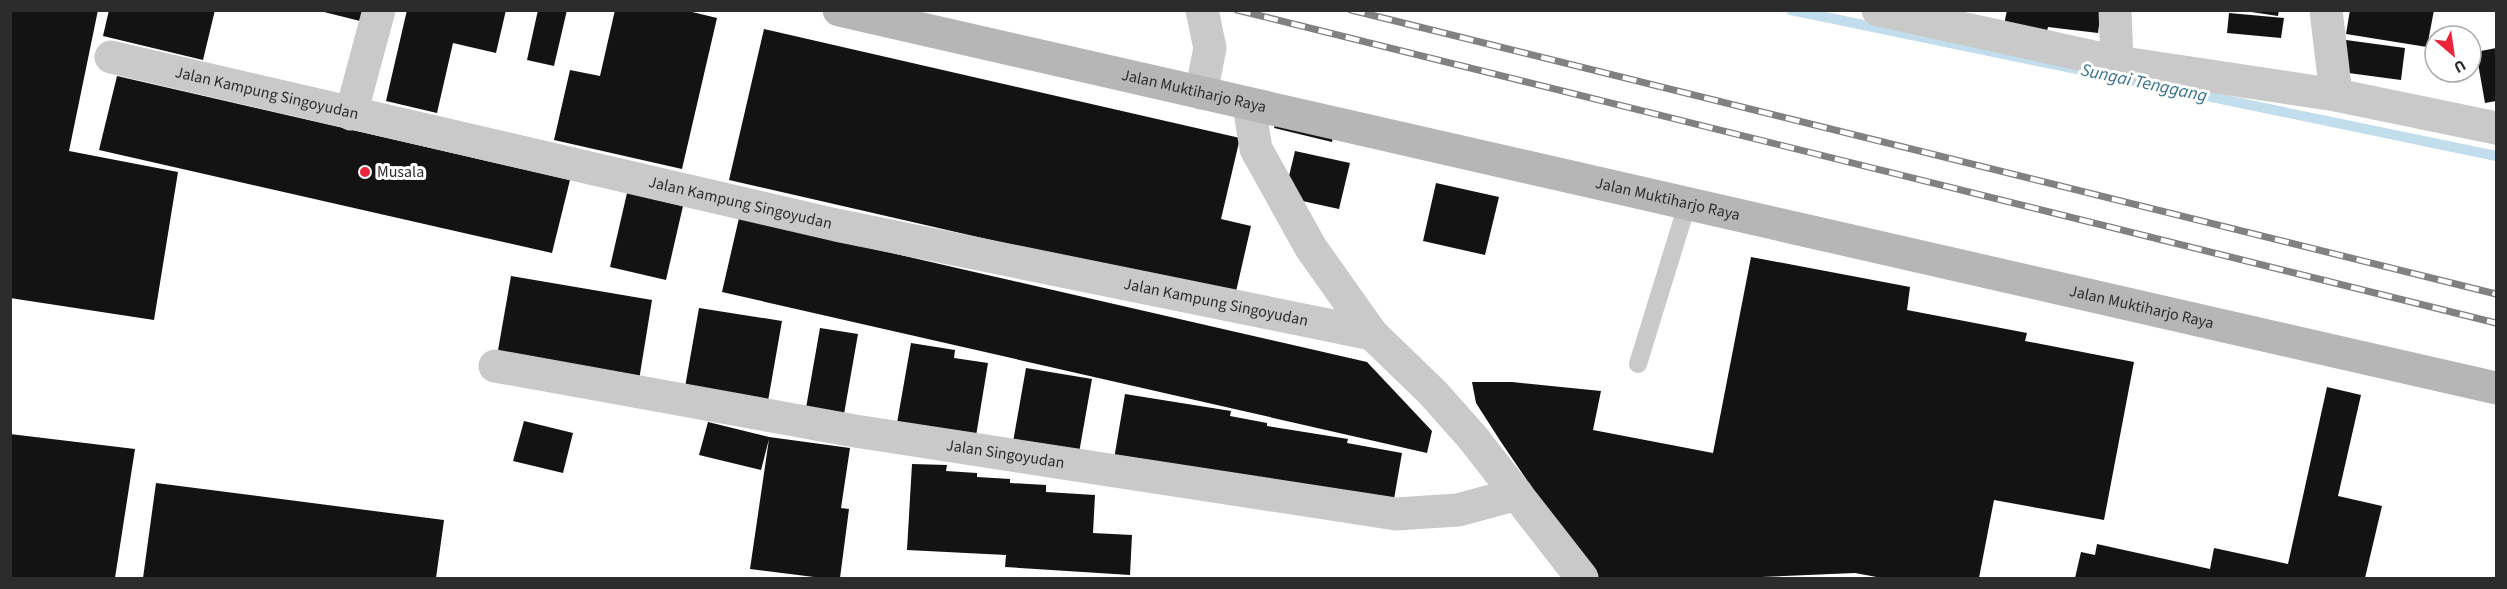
<svg xmlns="http://www.w3.org/2000/svg" width="2507" height="589" font-family="'Source Sans 3',sans-serif">
  <style>
    .lines { fill: none; stroke-linecap: round; stroke-linejoin: round }
    .stream { stroke: #c2ddec; stroke-width: 10 }
    .building { fill: #131313 }
    .lane { stroke: #c9c9c9; stroke-width: 18 }
    .street { stroke: #c9c9c9; stroke-width: 33 }
    .secondary { stroke: #b6b6b6; stroke-width: 33 }
    .rail-casing { stroke: #818181; stroke-width: 7 }
    .rail { stroke: #fff; stroke-width: 4.5; stroke-dasharray: 14; stroke-linecap: butt }
    .poi-dot { fill: #ec243b; stroke: #fff; stroke-width: 2 }
    .labels { text-anchor: middle; dominant-baseline: central; stroke-width: 6; stroke-linejoin: round; paint-order: stroke }
    .street-label { font-size: 16px; fill: #2c2c2c; stroke: #fff }
    .poi-label { font-size: 16px; fill: #2c2c2c; stroke: #fff; text-anchor: start }
    .water-label { font-size: 18px; font-style: italic; fill: #377190; stroke: #fff }
  </style>
  <rect width="100%" height="100%" fill="#fff"/>
  <g class="lines">
    <polyline class="stream" points="1791,10 2496,156"/>
  </g>
  <g class="building">
    <polygon points="10,10 98,10 69,151 178,172 154,320 10,298"/>
    <polygon points="109,10 215,10 203,60 103,36"/>
    <polygon points="316,10 371,10 368,23"/>
    <polygon points="407,10 506,10 496,53 453,43 437,113 386,101"/>
    <polygon points="538,10 567,10 554,66 527,60"/>
    <polygon points="615,10 684,10 717,18 682,169 554,140 570,70 600,76"/>
    <polygon points="2007,10 2101,10 2098,33 2048,27 2047,31 2004,25"/>
    <polygon points="2238,10 2279,10 2278,16"/>
    <polygon points="2350,10 2434,10 2427,47 2346,34"/>
    <polygon points="2229,13 2284,18 2281,38 2227,33"/>
    <polygon points="764,29 1240,138 1221,219 1251,226 1235,296 729,180"/>
    <polygon points="2346,40 2405,48 2401,80 2341,72"/>
    <polygon points="2496,48 2496,101 2485,103 2476,52"/>
    <polygon points="117,76 570,180 552,253 99,150"/>
    <polygon points="1277,118 1334,131 1332,142 1274,128"/>
    <polygon points="1295,151 1350,163 1339,209 1284,197"/>
    <polygon points="1436,183 1499,197 1485,255 1423,241"/>
    <polygon points="627,193 683,206 666,280 610,267"/>
    <polygon points="739,218 1367,362 1432,431 1427,453 722,292"/>
    <polygon points="1751,257 1910,287 1907,310 2027,333 2025,341 2134,362 2104,520 1994,500 1979,578 1882,578 1855,573 1735,578 1599,578 1552,517 1501,442 1476,403 1472,382 1512,382 1601,391 1593,430 1713,453"/>
    <polygon points="511,276 652,300 639,380 497,356"/>
    <polygon points="699,308 782,321 768,401 685,387"/>
    <polygon points="820,328 858,334 844,414 806,408"/>
    <polygon points="911,343 955,350 954,358 988,363 976,436 897,423"/>
    <polygon points="1026,368 1092,379 1079,453 1013,442"/>
    <polygon points="2327,387 2361,395 2338,496 2382,506 2365,578 2075,578 2081,552 2095,555 2097,544 2210,569 2214,548 2288,564"/>
    <polygon points="1125,394 1231,411 1230,416 1267,423 1267,426 1348,439 1347,443 1402,453 1393,505 1114,459"/>
    <polygon points="524,421 573,433 563,473 513,461"/>
    <polygon points="708,422 769,437 850,448 841,508 849,509 840,578 822,578 750,569 769,439 761,470 699,455"/>
    <polygon points="10,434 135,449 115,578 10,578"/>
    <polygon points="912,464 947,465 946,471 977,473 977,477 1010,479 1010,483 1046,485 1046,492 1095,495 1093,533 1132,535 1130,575 1005,567 1006,555 907,550"/>
    <polygon points="156,483 444,520 436,578 143,578"/>
  </g>
  <g class="lines">
    <polyline class="lane" points="1638,364 1687,205"/>
    <g class="street">
      <polyline points="1878,10 2117,62 2336,95 2496,128"/>
      <polyline points="2115,10 2117,62"/>
      <polyline points="2326,10 2336,95"/>
      <path id="s1" d="M111,57l725,168 536,109"/>
      <polyline points="1201,93 1210,48 1202,10"/>
      <polyline points="1249,105 1256,149 1311,248 1372,334 1433,393 1473,438 1582,578"/>
      <polyline points="351,114 379,10"/>
      <path id="s2" d="M495,366l360,65 541,83 62,-4 59,-16"/>
    </g>
    <path class="secondary" id="s3" d="M839,10l1657,378"/>
    <g class="rail-casing">
      <g id="rail">
        <polyline points="1237,10 2496,323"/>
        <polyline points="1351,10 2496,294"/>
      </g>
    </g>
    <use href="#rail" class="rail"/>
  </g>
  <circle class="poi-dot" cx="365" cy="172" r="6"/>
  <g class="labels">
    <g class="street-label">
      <text stroke="none"><textPath href="#s3" startOffset="364">Jalan Muktiharjo Raya</textPath></text>
      <text stroke="none"><textPath href="#s1" startOffset="160">Jalan Kampung Singoyudan</textPath></text>
      <text stroke="none"><textPath href="#s3" startOffset="850">Jalan Muktiharjo Raya</textPath></text>
      <text stroke="none"><textPath href="#s1" startOffset="646">Jalan Kampung Singoyudan</textPath></text>
      <text stroke="none"><textPath href="#s1" startOffset="1132">Jalan Kampung Singoyudan</textPath></text>
      <text stroke="none"><textPath href="#s3" startOffset="1336">Jalan Muktiharjo Raya</textPath></text>
      <text stroke="none"><textPath href="#s2" startOffset="518">Jalan Singoyudan</textPath></text>
    </g>
    <g class="poi-label">
      <text x="377" y="172">Musala</text>
    </g>
    <g class="water-label">
      <text transform="translate(2144 83) rotate(12)">Sungai Tenggang</text>
    </g>
  </g>
  <rect width="2507" height="589" fill="none" stroke="#2c2c2c" stroke-width="24"/>
  <g transform="translate(2453 54) rotate(151)"><circle r="28" fill="#ffffff" stroke="#ababab" stroke-width="1.5"/>
  <path d="M0-4.5L10 22L0 15L-10 22Z" fill="#ec243b"/>
  <text y="-9" font-size="16" font-weight="bold" text-anchor="middle" fill="#2c2c2c">U</text>
  </g>
</svg>
